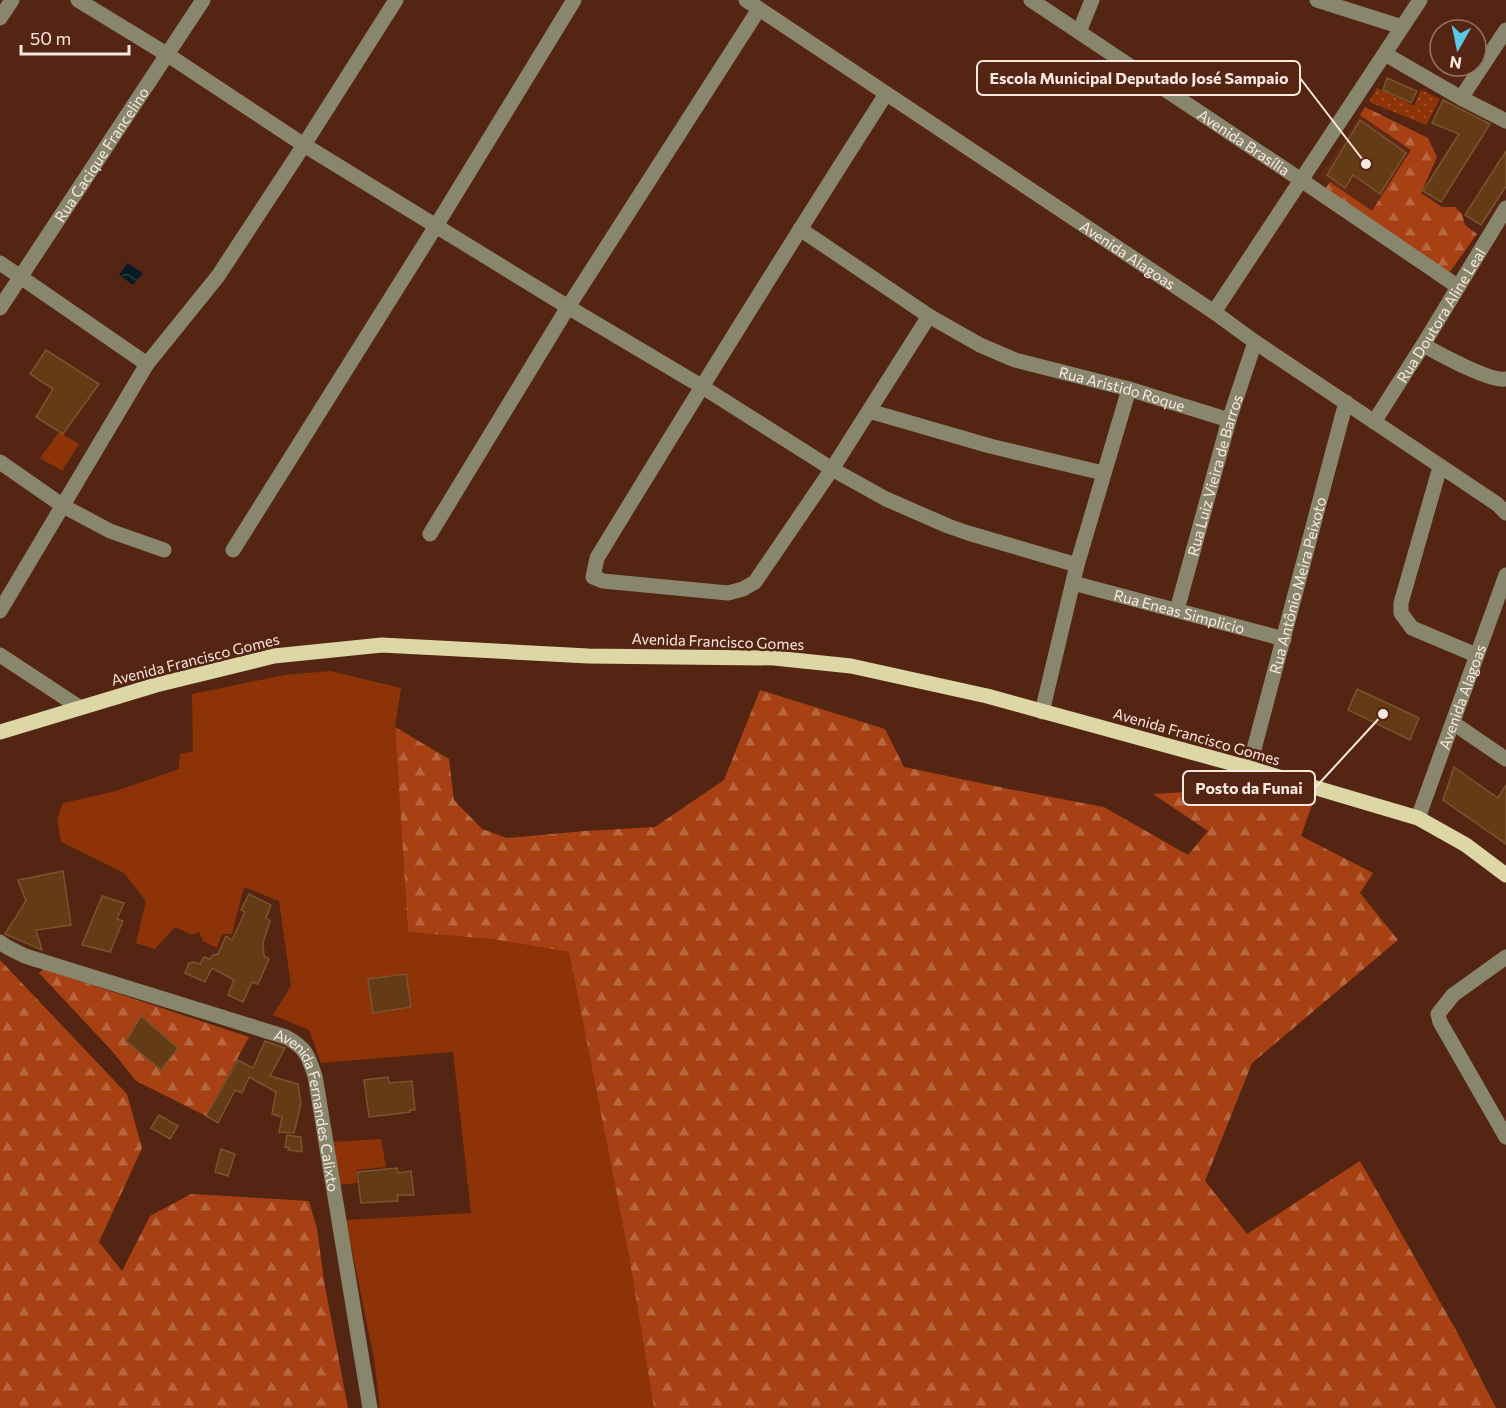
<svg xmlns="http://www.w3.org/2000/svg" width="1506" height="1408" font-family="Commissioner,sans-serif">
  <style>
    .built { fill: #602a14 }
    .green { fill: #8d3307 }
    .forest { fill: url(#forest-firs) }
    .garden { fill: url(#garden-dots) }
    .water { fill: url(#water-waves) }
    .building { fill: #633c16; stroke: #7c532e; stroke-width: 1.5 }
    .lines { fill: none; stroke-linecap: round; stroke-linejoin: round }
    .minor { stroke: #89866e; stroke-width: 15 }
    .major { stroke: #ddd6a5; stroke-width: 15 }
    .labels { text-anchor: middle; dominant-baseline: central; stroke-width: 5; stroke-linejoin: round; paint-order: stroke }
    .street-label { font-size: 15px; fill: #fbe8e1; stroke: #542513 }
    .leader { fill: none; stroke: #fbe8e1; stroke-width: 2 }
    .callout-dot { fill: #fbe8e1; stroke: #542513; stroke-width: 2 }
    .callout { fill: #542513; stroke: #fbe8e1; stroke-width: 2 }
    .callout-label { font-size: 16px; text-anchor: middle; font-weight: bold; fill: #fbe8e1 }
  </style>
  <defs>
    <pattern id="forest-firs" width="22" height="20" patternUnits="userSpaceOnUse" patternTransform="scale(1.5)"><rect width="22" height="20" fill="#a74113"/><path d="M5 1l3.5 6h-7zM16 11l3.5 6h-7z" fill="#b86640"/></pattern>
    <pattern id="garden-dots" width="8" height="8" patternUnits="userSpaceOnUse" patternTransform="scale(1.5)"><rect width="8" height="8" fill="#8d3307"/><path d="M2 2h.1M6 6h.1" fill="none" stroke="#9e512b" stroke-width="1.8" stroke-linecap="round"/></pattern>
    <pattern id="water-waves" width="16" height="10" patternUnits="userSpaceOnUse" patternTransform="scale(1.5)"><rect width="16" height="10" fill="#071b22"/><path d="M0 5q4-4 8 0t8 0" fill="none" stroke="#2c3c42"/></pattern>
  </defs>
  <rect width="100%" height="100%" fill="#542513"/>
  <polygon class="built" points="1360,115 1415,148 1373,215 1319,177"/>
  <g class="green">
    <polygon points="59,432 79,444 62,471 40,458"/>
    <polygon points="330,671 401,688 395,727 408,932 491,939 569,952 629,1256 654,1408 380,1408 374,1359 346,1220 471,1213 453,1052 321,1063 309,1030 273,1015 291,986 279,901 244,887 232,934 222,934 217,948 203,941 199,932 192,935 175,927 155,949 136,943 146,901 124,873 61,842 57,819 63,803 116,791 179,769 180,754 193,751 192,694 284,675"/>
    <polygon points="381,1139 386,1167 356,1170 357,1183 339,1185 333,1142"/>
  </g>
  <g class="forest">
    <polygon points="1365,107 1428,138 1437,157 1421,193 1442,207 1455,207 1462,214 1465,225 1477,234 1449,273 1325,189 1330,182 1372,211 1411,150 1360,115"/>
    <polygon points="760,690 885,729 904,767 1009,789 1104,807 1188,855 1208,831 1153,794 1272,787 1313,802 1301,836 1373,873 1360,893 1398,940 1252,1063 1205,1181 1247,1234 1360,1161 1456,1330 1496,1408 654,1408 629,1256 569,952 491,939 408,932 395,727 449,759 454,800 482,829 507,838 585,831 655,827 724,780"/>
    <polygon points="0,960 127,1094 142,1148 99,1242 122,1271 150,1216 191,1194 309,1201 317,1229 324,1281 348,1408 0,1408"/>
    <polygon points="44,969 249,1037 206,1116 136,1081 112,1051 39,973"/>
  </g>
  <polygon class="garden" points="1377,88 1414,106 1421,90 1440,99 1426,125 1369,102"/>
  <polygon class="water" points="127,263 143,273 133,285 119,275"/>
  <g class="building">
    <polygon points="1387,78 1417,91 1411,103 1383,90"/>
    <polygon points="1443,100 1490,124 1441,202 1423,191 1459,134 1432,123"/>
    <polygon points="1360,120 1406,153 1380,194 1353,175 1345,188 1327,175"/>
    <polygon points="1506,151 1506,186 1481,225 1465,215"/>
    <polygon points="46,350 99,384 63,434 36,417 53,389 30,374"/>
    <polygon points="1357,689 1419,718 1410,740 1348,710"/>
    <polygon points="1454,767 1498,798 1506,785 1506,844 1443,800"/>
    <polygon points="63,871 71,925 36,930 42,950 5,934 26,901 18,880"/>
    <polygon points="249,894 271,905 266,918 270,921 263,943 264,956 269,959 258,984 252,982 243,1002 228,995 234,980 212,968 205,982 185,973 189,963 194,962 200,964 204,957 210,959 213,955 218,954 226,936 232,940 245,912 241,910"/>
    <polygon points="102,896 124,903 117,919 123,921 110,952 82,945"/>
    <polygon points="406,974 411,1007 373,1013 368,979"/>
    <polygon points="141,1016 178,1048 161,1070 126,1041"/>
    <polygon points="265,1041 285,1048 270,1076 298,1084 301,1104 294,1133 279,1132 282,1117 272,1114 276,1092 249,1077 242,1093 235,1090 218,1123 206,1116 238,1060 253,1068"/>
    <polygon points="388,1077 389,1083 412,1081 415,1110 410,1110 410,1112 369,1117 364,1080"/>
    <polygon points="159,1115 178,1126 170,1139 151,1128"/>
    <polygon points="287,1135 301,1137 302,1152 288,1150 289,1147 285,1147"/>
    <polygon points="221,1149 235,1154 228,1176 215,1172"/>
    <polygon points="397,1168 398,1173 411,1171 414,1195 397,1195 398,1201 361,1203 357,1172"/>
  </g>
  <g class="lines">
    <g class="minor">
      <polyline points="78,0 168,55 304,145 568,307 701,386 832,469 886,499 948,526 968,533 1077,565"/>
      <path id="s1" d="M746,0l468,312 41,30 242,162 9,9"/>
      <path id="s2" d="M1031,0l270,180 156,106"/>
      <polyline points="1317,0 1402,27"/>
      <polyline points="0,18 12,0"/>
      <polyline points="1079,32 1092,0"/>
      <polyline points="1385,54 1461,98 1506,121"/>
      <path d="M886,94c-98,153 -194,308 -289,464l-4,19 10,4 125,12 15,-4 12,-7 77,-113 97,-153"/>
      <polyline points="1461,98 1506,30"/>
      <path id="s3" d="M800,229l129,87 51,29 35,15 114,29 100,31"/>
      <polyline points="0,263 147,364"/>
      <path id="s4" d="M0,308l203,-308"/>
      <polyline points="1214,312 1420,0"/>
      <path d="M1423,345c17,9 66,37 83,34"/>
      <polyline points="869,411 990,446 1103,473"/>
      <path id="s5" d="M1374,422l49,-77 83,-137"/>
      <polyline points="0,462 63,506 110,531 164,550"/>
      <polyline points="1440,467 1401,603 1401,613 1412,628 1476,655"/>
      <polyline points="430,534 568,307 759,9"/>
      <polyline points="233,550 436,226 574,0"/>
      <path id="s6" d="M1073,583l211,56"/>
      <path id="s7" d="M1177,610l52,-190 26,-78"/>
      <polyline points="0,611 147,364 218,276 304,145 396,0"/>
      <polyline points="0,655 79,707"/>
      <polyline points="1042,712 1077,565 1129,389"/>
      <polyline points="1453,723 1506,759"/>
      <path id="s8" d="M1249,768l97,-366"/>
      <path id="s9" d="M1418,818l88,-243"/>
      <path id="s10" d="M0,942l7,5 18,9 261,81c20,11 22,18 29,39l55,332"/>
      <polyline points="1506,957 1453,995 1438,1014 1440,1022 1506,1137"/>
    </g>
    <polyline class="major" points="0,732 156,685 274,656 382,645 588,656 774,658 851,666 987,696 1249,768 1418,818 1466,845 1506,875"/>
  </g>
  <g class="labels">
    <g class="street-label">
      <text stroke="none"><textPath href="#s2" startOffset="256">Avenida Brasília</textPath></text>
      <text stroke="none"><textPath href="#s4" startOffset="184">Rua Cacique Francelino</textPath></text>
      <text stroke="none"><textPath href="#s1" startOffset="459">Avenida Alagoas</textPath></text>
      <text stroke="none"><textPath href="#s5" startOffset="126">Rua Doutora Aline Leal</textPath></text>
      <text stroke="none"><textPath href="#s3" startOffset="363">Rua Aristido Roque</textPath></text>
      <text stroke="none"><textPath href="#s7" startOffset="140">Rua Luiz Vieira de Barros</textPath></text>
      <text stroke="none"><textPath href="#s8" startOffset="189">Rua Antônio Meira Peixoto</textPath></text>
      <text stroke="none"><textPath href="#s6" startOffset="110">Rua Eneas Simplicio</textPath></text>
      <text transform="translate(718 641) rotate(2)">Avenida Francisco Gomes</text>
      <text transform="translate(195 659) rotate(-14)">Avenida Francisco Gomes</text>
      <text stroke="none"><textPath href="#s9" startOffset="129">Avenida Alagoas</textPath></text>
      <text transform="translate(1197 736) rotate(16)">Avenida Francisco Gomes</text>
      <text stroke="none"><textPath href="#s10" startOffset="380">Avenida Fernandes Calixto</textPath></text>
    </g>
  </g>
  <path class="leader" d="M1366 164L1300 78M1383 714L1315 788"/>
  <g class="callout-dot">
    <circle cx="1366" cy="164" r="6"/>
    <circle cx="1383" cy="714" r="6"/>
  </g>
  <g class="callout">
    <rect x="977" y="61" width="323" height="34" rx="6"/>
    <rect x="1183" y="771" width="132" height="34" rx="6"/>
  </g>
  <g class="callout-label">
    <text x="1139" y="84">Escola Municipal Deputado José Sampaio</text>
    <text x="1249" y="794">Posto da Funai</text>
  </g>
  <g transform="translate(1458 48) rotate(189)"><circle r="28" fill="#542513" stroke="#977365" stroke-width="1.5"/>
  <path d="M0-4.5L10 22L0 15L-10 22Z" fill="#5dc7e8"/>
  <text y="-9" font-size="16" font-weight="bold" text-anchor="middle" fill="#fbe8e1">N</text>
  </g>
  <path d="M21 45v9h108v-9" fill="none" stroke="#fbe8e1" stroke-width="3"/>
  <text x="30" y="45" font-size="18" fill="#fbe8e1" stroke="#542513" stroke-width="4.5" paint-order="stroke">50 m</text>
</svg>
